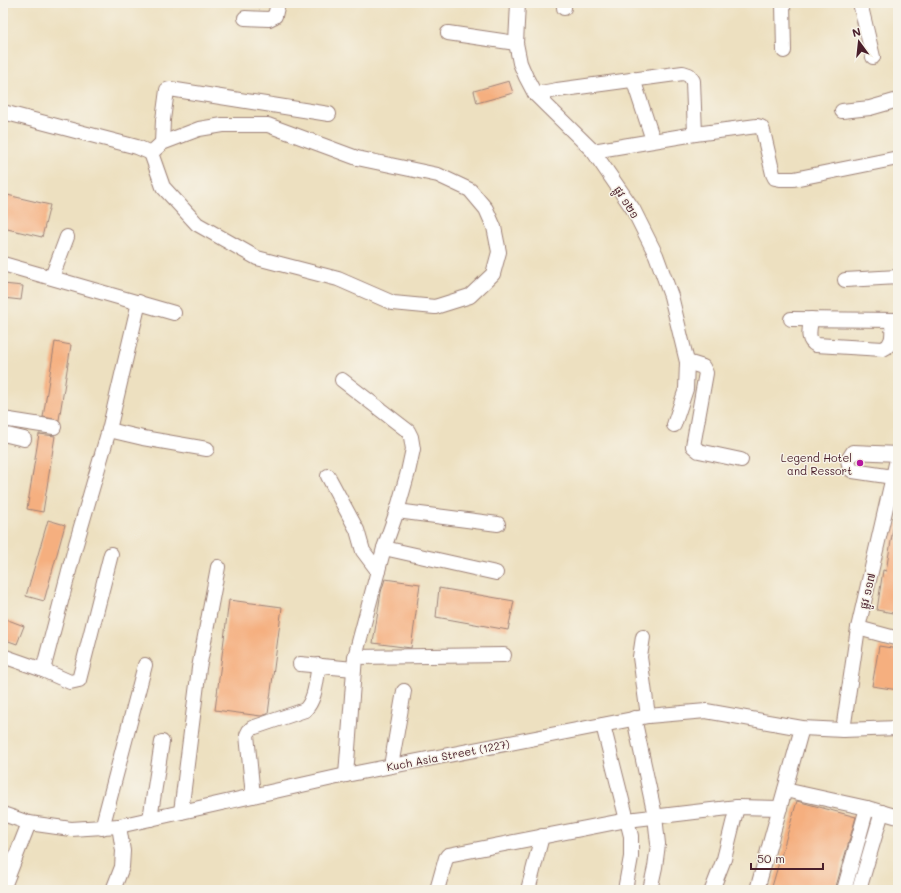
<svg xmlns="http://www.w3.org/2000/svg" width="901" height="893" font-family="Mali,'Noto Sans Khmer',sans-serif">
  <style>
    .building { fill: #f5af7f }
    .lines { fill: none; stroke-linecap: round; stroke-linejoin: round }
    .minor-casing { stroke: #9c8076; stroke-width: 16 }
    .minor { stroke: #fff; stroke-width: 14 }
    .poi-dot { fill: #b5179e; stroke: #f7f3e8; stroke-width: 1.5 }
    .labels { text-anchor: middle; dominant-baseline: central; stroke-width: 3; stroke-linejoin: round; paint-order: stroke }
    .street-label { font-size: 11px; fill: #4a1f2b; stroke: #f7f3e8 }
    .poi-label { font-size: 11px; fill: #4a1f2b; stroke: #f7f3e8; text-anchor: end }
  </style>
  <rect width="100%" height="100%" fill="#f7f3e8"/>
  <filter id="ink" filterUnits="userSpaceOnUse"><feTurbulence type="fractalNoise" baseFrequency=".025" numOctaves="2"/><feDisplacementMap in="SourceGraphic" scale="8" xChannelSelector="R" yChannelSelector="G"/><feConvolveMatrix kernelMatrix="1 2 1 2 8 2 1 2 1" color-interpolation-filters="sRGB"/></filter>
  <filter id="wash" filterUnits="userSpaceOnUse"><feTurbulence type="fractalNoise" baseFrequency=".012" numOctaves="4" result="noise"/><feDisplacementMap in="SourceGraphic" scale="16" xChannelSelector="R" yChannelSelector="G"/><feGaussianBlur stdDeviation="0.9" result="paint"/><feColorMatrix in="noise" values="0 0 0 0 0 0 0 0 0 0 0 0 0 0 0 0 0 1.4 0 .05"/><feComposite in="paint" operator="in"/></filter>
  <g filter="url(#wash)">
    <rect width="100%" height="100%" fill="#ede0c0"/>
    <g id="blocks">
      <g class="building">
        <polygon points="509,81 513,93 477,103 474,91"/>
        <polygon points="3,194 50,205 42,237 3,228"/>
        <polygon points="3,284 23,286 21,300 3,298"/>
        <polygon points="55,342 71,345 59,420 43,417"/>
        <polygon points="39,434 55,436 43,512 27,509"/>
        <polygon points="48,520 65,525 44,601 26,596"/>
        <polygon points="894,523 898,523 898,614 877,610 883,570 886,571"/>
        <polygon points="385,579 420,584 411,648 373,643 381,592"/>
        <polygon points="439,588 514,601 508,630 436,617"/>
        <polygon points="229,600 282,607 268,714 261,716 215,710"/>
        <polygon points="3,618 24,626 17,644 3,639"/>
        <polygon points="879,646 898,649 898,690 872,686"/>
        <polygon points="797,801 856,817 835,890 771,890"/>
      </g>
    </g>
  </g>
  <g filter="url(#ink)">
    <use href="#blocks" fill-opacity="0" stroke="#9c8076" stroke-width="1"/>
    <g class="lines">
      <g class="minor-casing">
        <g id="minor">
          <polyline points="518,3 516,43 520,63 526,77 535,94 593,151 633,209 656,255 671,296 687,362 686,389 674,425"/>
          <polyline points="564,3 564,8"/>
          <polyline points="783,3 784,51"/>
          <polyline points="860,3 873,57"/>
          <polyline points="245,18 269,19 275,16 278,3"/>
          <polyline points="448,33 516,43"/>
          <polyline points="633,79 653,140"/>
          <polyline points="535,94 557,90 683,73 689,75 693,81 695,134"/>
          <polyline points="842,111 870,108 898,100"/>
          <polyline points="3,112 137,147 151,153"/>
          <polygon points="223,125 268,125 357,158 438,175 470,190 486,209 494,227 499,252 493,274 470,296 435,307 393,303 338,279 257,258 197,224 163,187 151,153 162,143 199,129"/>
          <polyline points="162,143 163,120 167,90 170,89 329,114"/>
          <polyline points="593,151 695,134 757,126 761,127 763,131 773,174 775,178 780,179 794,179 898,158"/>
          <polyline points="3,264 174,313"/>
          <polyline points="52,277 67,237"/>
          <polyline points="845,280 898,277"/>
          <polyline points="791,319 898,320"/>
          <path d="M811,319c-1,10 -5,21 5,26l67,4c12,-5 9,-18 9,-29"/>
          <polyline points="687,362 703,367 706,373 693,446 699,451 741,460"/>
          <polyline points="342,380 408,431 411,437 413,449 408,472 397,511 384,548 355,657 346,775"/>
          <polyline points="3,419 54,427"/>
          <polyline points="109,430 143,438 207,449"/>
          <polyline points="3,434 24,439"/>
          <polyline points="328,476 357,530 363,551 378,571"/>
          <polyline points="893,477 853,471 850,469 848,460 853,452 898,454"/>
          <polyline points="397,511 498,524"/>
          <polyline points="384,548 496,573"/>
          <polyline points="858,628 895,638"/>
          <polyline points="643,637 640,657 648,716"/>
          <polyline points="3,656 43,670 70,682 79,680 111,554"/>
          <polyline points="355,657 504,655"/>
          <polyline points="300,664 354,669"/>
          <polyline points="43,670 76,544 109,430 139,302"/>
          <polyline points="634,718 655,816 658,844 655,867 650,890"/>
          <polyline points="603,725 631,836 631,857 625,890"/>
          <polyline points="843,730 858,628 898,455"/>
          <polyline points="391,766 404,691"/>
          <polyline points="785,790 867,808 898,817"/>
          <path d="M253,796l-6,-61 2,-4 3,-3 53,-18c11,-11 11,-30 14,-45"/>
          <polyline points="181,812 199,668 218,567"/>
          <polyline points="3,814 29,823 71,829 119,826 346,775 648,716 706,711 802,728 843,730 898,728"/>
          <polyline points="150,819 162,742"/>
          <polyline points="102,828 145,665"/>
          <polyline points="3,889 29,823"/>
          <polyline points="113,890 122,867 123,851 119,826"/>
          <polyline points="437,890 446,858 448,855 627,820 737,807 780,808"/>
          <polyline points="528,890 542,836"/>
          <polyline points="712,890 724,859 737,807"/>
          <polyline points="757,890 802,728"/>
          <polyline points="844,890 867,808"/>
          <polyline points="859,890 882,812"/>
        </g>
      </g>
      <use href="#minor" class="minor"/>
    </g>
  </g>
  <circle class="poi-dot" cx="860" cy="463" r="4"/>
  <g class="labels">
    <g class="street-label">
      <text transform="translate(627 202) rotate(58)">ផ្លូវ ១២១</text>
      <text transform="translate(867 591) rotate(-77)">ផ្លូវ ១១៧</text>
      <text transform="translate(448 755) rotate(-11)">Kuch Asia Street (1227)</text>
    </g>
    <g class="poi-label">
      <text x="852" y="457">Legend Hotel<tspan x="852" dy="13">and Ressort</tspan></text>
    </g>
  </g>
  <rect width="901" height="893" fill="none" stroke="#f7f3e8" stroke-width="16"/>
  <g transform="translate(859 42) rotate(345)" stroke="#f7f3e8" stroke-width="3" paint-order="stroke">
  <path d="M0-3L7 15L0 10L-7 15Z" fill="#4a1f2b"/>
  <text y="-6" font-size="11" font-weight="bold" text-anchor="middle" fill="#4a1f2b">N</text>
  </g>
  <path d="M751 863v6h72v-6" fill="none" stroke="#4a1f2b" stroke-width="2"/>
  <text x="757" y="863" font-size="12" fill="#4a1f2b" stroke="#f7f3e8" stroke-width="3" paint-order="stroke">50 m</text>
</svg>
